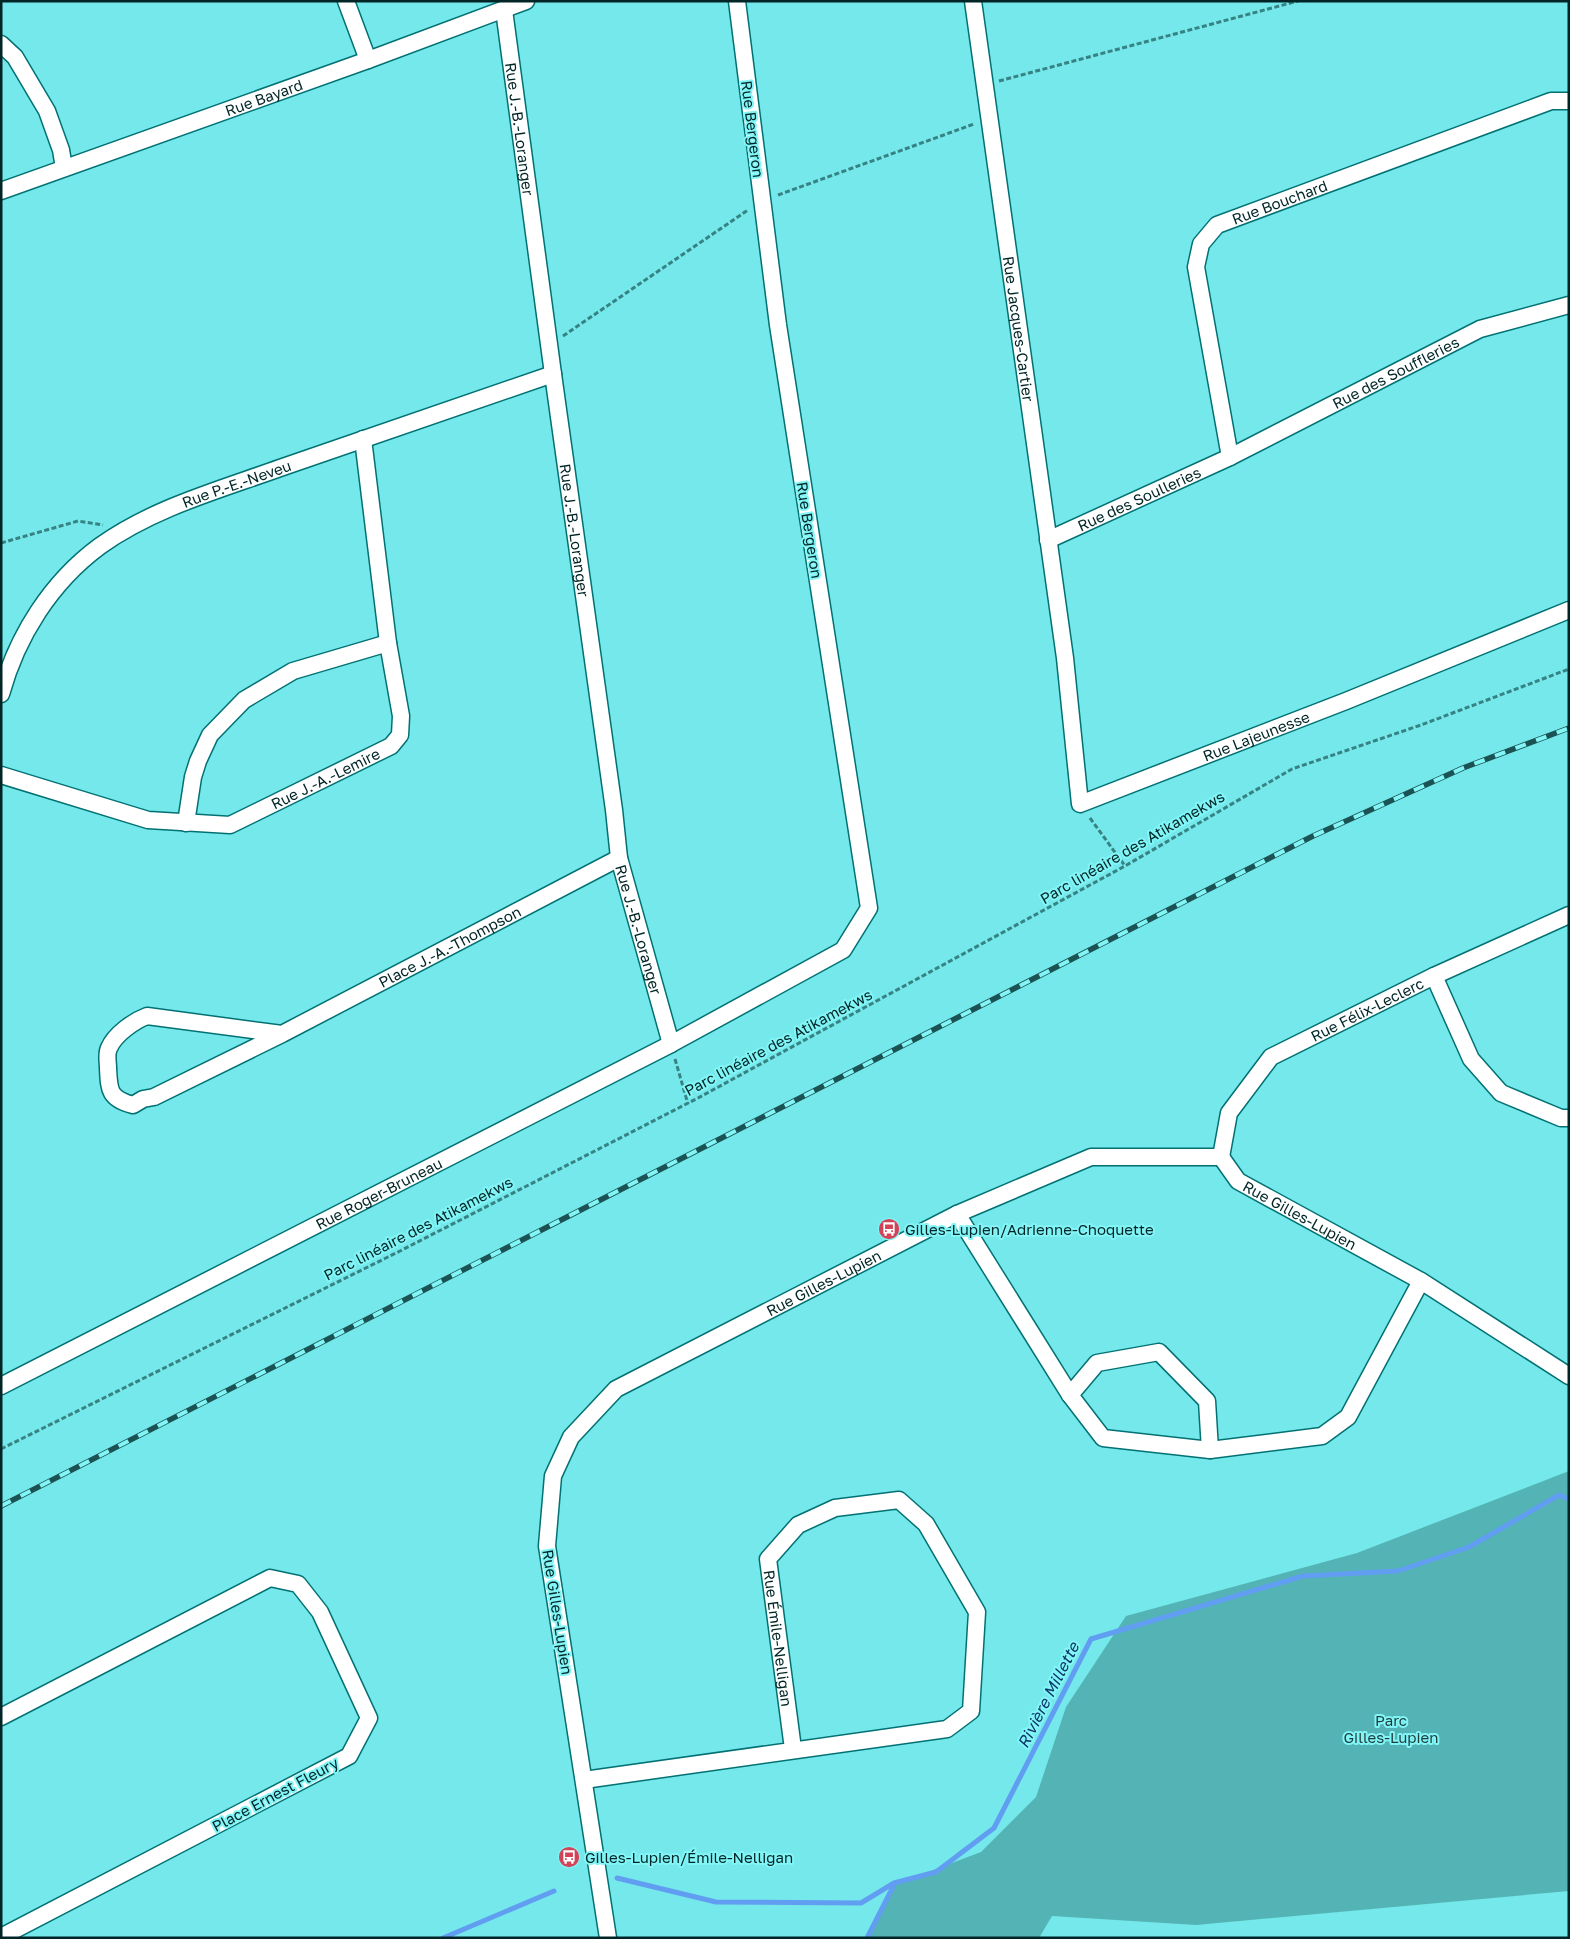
<svg xmlns="http://www.w3.org/2000/svg" width="1570" height="1939" font-family="'Golos Text',sans-serif">
  <style>
    .green { fill: #54b4b5 }
    .lines { fill: none; stroke-linecap: round; stroke-linejoin: round }
    .stream { stroke: #619ef1; stroke-width: 5 }
    .street-casing { stroke: #037173; stroke-width: 19 }
    .path { stroke: #378283; stroke-width: 3; stroke-dasharray: 5 2.5; stroke-linecap: butt }
    .street { stroke: #fff; stroke-width: 16 }
    .rail-casing { stroke: #1b5354; stroke-width: 5.5 }
    .rail { stroke: #82f5f7; stroke-width: 4; stroke-dasharray: 11; stroke-linecap: butt }
    .labels { text-anchor: middle; dominant-baseline: central; stroke-width: 4; stroke-linejoin: round; paint-order: stroke }
    .street-label { font-size: 15px; fill: #002526; stroke: #82f5f7 }
    .poi-label { font-size: 15px; fill: #002526; stroke: #82f5f7; text-anchor: start }
    .park-label { font-size: 15px; fill: #1f3b3b; stroke: #82f5f7 }
    .water-label { font-size: 16px; font-style: italic; fill: #0c3568; stroke: #82f5f7 }
  </style>
  <rect width="100%" height="100%" fill="#74e8ea"/>
  <polygon class="green" points="1569,1471 1569,1891 1196,1925 1052,1916 1039,1938 869,1938 891,1886 981,1852 1036,1797 1066,1707 1126,1616 1357,1553"/>
  <g class="lines">
    <g class="stream">
      <polyline points="617,1878 716,1902 861,1903 894,1883 936,1872 994,1828 1091,1639 1303,1576 1398,1571 1469,1547 1559,1495 1569,1499"/>
      <polyline points="443,1938 554,1891"/>
      <polyline points="867,1938 894,1885"/>
    </g>
    <g class="street-casing">
      <g id="street">
        <polyline points="346,1 368,60"/>
        <path id="s1" d="M973,1l92,657 15,146 266,-103 223,-91"/>
        <path id="s2" d="M504,10l49,364 61,436 5,48 52,186"/>
        <polyline points="1,44 15,57 47,111 61,150 64,168"/>
        <path id="s3" d="M1,191l367,-131 158,-59"/>
        <path id="s4" d="M1230,457l-34,-190 5,-23 16,-19 334,-124h18"/>
        <path id="s5" d="M1048,540l182,-83 250,-128 89,-24"/>
        <path id="s6" d="M1,694c16,-58 50,-112 99,-148 53,-38 119,-56 180,-78 91,-32 182,-63 273,-94"/>
        <path id="s7" d="M1,775l147,45 82,5 161,-79 9,-11 1,-19 -13,-73 -25,-204"/>
        <polyline points="186,823 193,777 198,761 210,735 244,700 293,671 388,643"/>
        <polyline points="1434,976 1471,1059 1501,1093 1561,1118 1569,1118"/>
        <path id="s8" d="M282,1034l-135,-18c-13,5 -32,18 -38,32 -3,6 -1,14 -1,20 1,22 1,31 25,37l10,-6 11,-2 128,-63 337,-176"/>
        <path id="s9" d="M1221,1157l8,-44 42,-56 163,-81 135,-61"/>
        <path id="s10" d="M1221,1157l17,24 183,100 148,95"/>
        <polyline points="957,1214 1070,1395 1103,1438 1210,1450 1322,1436 1348,1417 1421,1281"/>
        <path id="s11" d="M1,1386l670,-342 172,-94 26,-42 -91,-583 -41,-324"/>
        <polyline points="1070,1395 1097,1363 1159,1352 1207,1401 1210,1450"/>
        <polyline points="1,1717 270,1578 298,1584 320,1612 369,1718 349,1756 1,1937"/>
        <path id="s12" d="M584,1780l363,-51 24,-18 6,-99 -51,-88 -27,-24 -64,8 -37,17 -30,34 25,190"/>
        <path id="s13" d="M608,1938l-61,-392 6,-70 18,-39 45,-48 341,-175 134,-57h130"/>
      </g>
    </g>
    <g class="path">
      <polyline points="999,81 1298,1"/>
      <polyline points="778,195 974,124"/>
      <polyline points="563,336 748,210"/>
      <polyline points="1,543 78,521 103,525"/>
      <polyline points="1090,818 1125,866"/>
      <polyline points="675,1059 688,1104"/>
      <polyline points="1,1449 400,1251 698,1098 1125,866 1292,769 1421,725 1569,669"/>
    </g>
    <use href="#street" class="street"/>
    <g class="rail-casing">
      <polyline id="rail" points="1,1506 1313,836 1463,768 1569,728"/>
    </g>
    <use href="#rail" class="rail"/>
  </g>
  <defs>
    <g id="bus-disc" transform="scale(1.125)"><circle r="9.5" fill="#d34357" stroke="#82f5f7"/><path d="M-5-6H5V4H4V6H2V4H-2V6H-4V4H-5ZM-3.5-4V0h7V-4ZM-3.5 1.2v1.5H-2V1.2ZM2 1.2v1.5H3.5V1.2Z" fill="#fff"/></g>
  </defs>
  <g fill-rule="evenodd">
    <use href="#bus-disc" x="889" y="1229"/>
    <use href="#bus-disc" x="569" y="1857"/>
  </g>
  <g class="labels">
    <g class="street-label">
      <text stroke="none"><textPath href="#s3" startOffset="279">Rue Bayard</textPath></text>
      <text stroke="none"><textPath href="#s2" startOffset="120">Rue J.-B.-Loranger</textPath></text>
      <text transform="translate(753 129) rotate(83)">Rue Bergeron</text>
      <text stroke="none"><textPath href="#s4" startOffset="308">Rue Bouchard</textPath></text>
      <text stroke="none"><textPath href="#s1" startOffset="331">Rue Jacques-Cartier</textPath></text>
      <text stroke="none"><textPath href="#s5" startOffset="386">Rue des Souffleries</textPath></text>
      <text stroke="none"><textPath href="#s6" startOffset="332">Rue P.-E.-Neveu</textPath></text>
      <text stroke="none"><textPath href="#s5" startOffset="100">Rue des Soulleries</textPath></text>
      <text stroke="none"><textPath href="#s2" startOffset="525">Rue J.-B.-Loranger</textPath></text>
      <text transform="translate(810 530) rotate(81)">Rue Bergeron</text>
      <text stroke="none"><textPath href="#s1" startOffset="999">Rue Lajeunesse</textPath></text>
      <text stroke="none"><textPath href="#s7" startOffset="342">Rue J.-A.-Lemire</textPath></text>
      <text transform="translate(1132 847) rotate(-30)">Parc linéaire des Atikamekws</text>
      <text stroke="none"><textPath href="#s2" startOffset="930">Rue J.-B.-Loranger</textPath></text>
      <text stroke="none"><textPath href="#s8" startOffset="612">Place J.-A.-Thompson</textPath></text>
      <text stroke="none"><textPath href="#s9" startOffset="222">Rue Félix-Leclerc</textPath></text>
      <text transform="translate(778 1042) rotate(-28)">Parc linéaire des Atikamekws</text>
      <text stroke="none"><textPath href="#s11" startOffset="424">Rue Roger-Bruneau</textPath></text>
      <text stroke="none"><textPath href="#s10" startOffset="100">Rue Gilles-Lupien</textPath></text>
      <text transform="translate(418 1228) rotate(-27)">Parc linéaire des Atikamekws</text>
      <text stroke="none"><textPath href="#s13" startOffset="809">Rue Gilles-Lupien</textPath></text>
      <text transform="translate(558 1612) rotate(81)">Rue Gilles-Lupien</text>
      <text stroke="none"><textPath href="#s12" startOffset="864">Rue Émile-Nelligan</textPath></text>
      <text transform="translate(275 1794) rotate(-28)">Place Ernest Fleury</text>
    </g>
    <g class="poi-label">
      <text x="905" y="1229">Gilles-Lupien/Adrienne-Choquette</text>
      <text x="585" y="1857">Gilles-Lupien/Émile-Nelligan</text>
    </g>
    <g class="park-label">
      <text x="1391" y="1720">Parc<tspan x="1391" dy="17">Gilles-Lupien</tspan></text>
    </g>
    <g class="water-label">
      <text transform="translate(1048 1695) rotate(-63)">Rivière Millette</text>
    </g>
  </g>
  <rect width="1570" height="1939" fill="none" stroke="#002526" stroke-width="5"/>
</svg>
